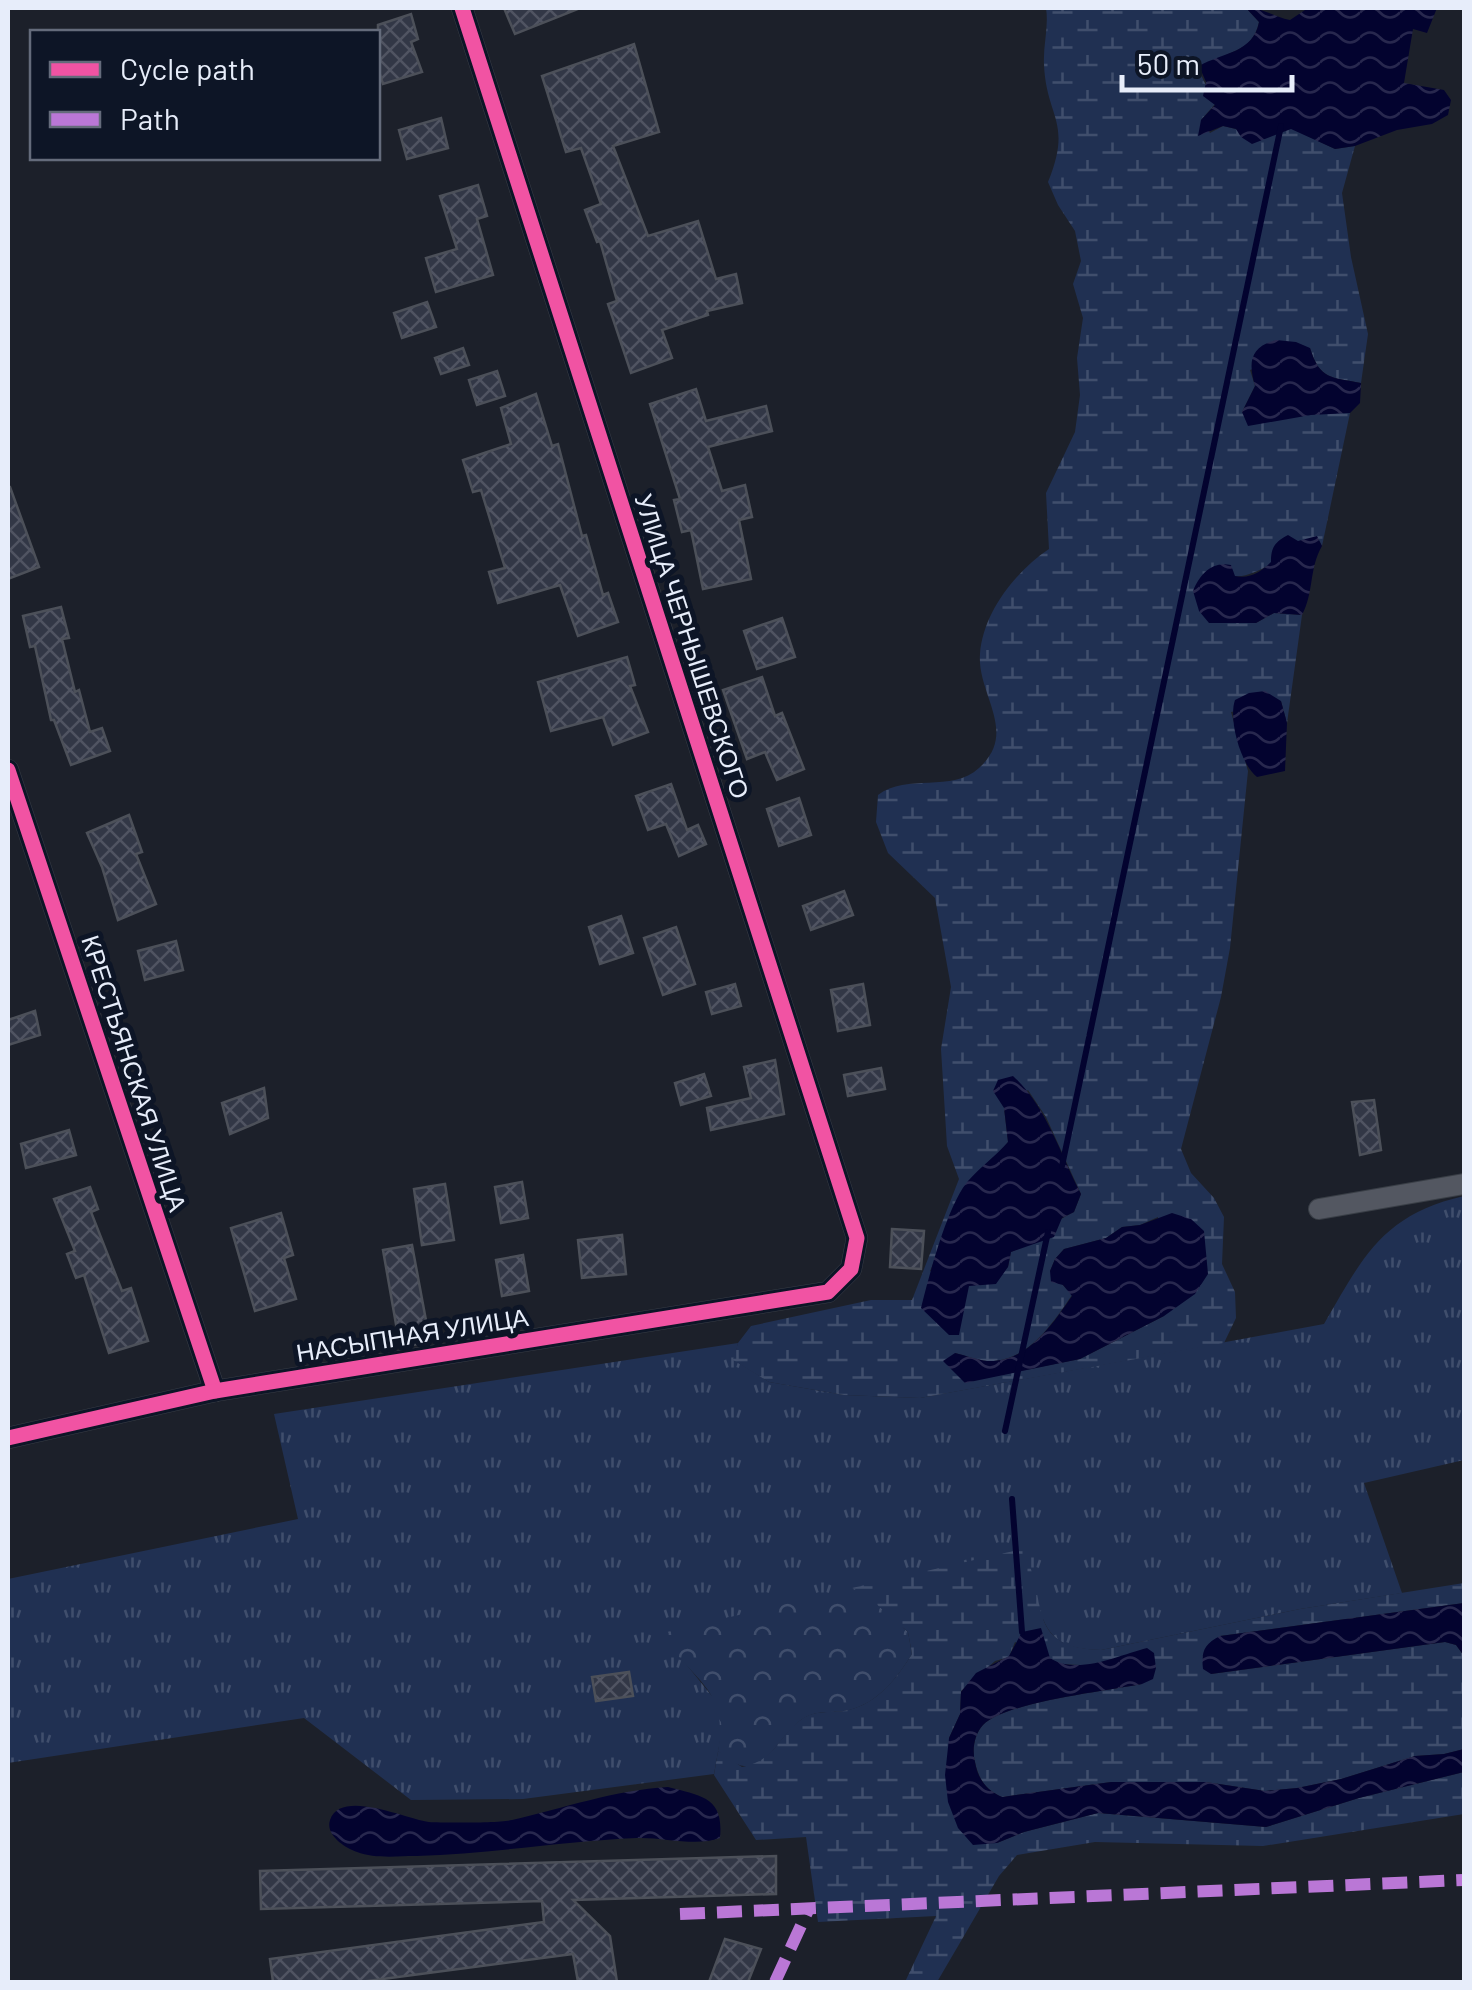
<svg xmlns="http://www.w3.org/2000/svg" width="1472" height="1990" font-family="Barlow,sans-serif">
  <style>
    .grass { fill: url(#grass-tufts) }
    .forest { fill: url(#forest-crowns) }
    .wetland { fill: url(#wetland-marsh); fill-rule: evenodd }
    .water { fill: url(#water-waves) }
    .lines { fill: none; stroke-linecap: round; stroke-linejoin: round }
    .stream { stroke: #03032f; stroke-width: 6 }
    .building { fill: url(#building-cross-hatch); stroke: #4c5059; stroke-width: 2.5 }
    .minor-casing { stroke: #393e46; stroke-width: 22 }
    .minor { stroke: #535761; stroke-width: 20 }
    .quiet { stroke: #ba77d6; stroke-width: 12; stroke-dasharray: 25 12; stroke-linecap: butt }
    .cycleway-casing { stroke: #0d1526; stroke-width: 21 }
    .cycleway { stroke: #f153a3; stroke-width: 15 }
    .labels { text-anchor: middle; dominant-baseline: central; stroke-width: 10; stroke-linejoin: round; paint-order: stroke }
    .street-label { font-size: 25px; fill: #e7edfa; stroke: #0d1526 }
  </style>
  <defs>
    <pattern id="grass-tufts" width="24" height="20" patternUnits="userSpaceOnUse" patternTransform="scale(2.5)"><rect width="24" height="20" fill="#203052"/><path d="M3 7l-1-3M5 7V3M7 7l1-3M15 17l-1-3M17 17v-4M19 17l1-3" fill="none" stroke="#404e6c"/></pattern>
    <pattern id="forest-crowns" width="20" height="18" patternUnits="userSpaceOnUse" patternTransform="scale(2.5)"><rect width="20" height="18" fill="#203052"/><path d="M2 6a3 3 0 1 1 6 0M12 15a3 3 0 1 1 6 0" fill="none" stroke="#404e6c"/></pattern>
    <pattern id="wetland-marsh" width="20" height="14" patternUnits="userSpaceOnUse" patternTransform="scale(2.5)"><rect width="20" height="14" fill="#203052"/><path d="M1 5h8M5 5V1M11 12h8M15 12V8" fill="none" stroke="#404e6c"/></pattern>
    <pattern id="water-waves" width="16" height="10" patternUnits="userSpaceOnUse" patternTransform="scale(2.5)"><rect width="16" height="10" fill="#03032f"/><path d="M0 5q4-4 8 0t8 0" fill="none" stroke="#28284e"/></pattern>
    <pattern id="building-cross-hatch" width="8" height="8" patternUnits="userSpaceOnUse" patternTransform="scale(2.5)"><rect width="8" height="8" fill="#323746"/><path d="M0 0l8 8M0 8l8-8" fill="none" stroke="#505462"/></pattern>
  </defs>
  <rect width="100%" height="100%" fill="#1c202a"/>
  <path class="grass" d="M1464,1196v264l-100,23 38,110 -102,16 -199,41c-27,-1 -47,-4 -58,-31l-375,23 48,59 7,23 -9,50 -191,25 -112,1 -107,-82 -296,45v-184l290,-60 -24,-105 464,-71 -4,17 35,22 75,13 76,3 404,-74c39,-67 58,-109 140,-128z"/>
  <path class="forest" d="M852,1588l13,6 43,38 4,22c-15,24 -34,49 -63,56 -16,4 -30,-1 -45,8 -31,19 -41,75 -86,33 10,-59 -19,-66 -51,-109v-10z"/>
  <g class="wetland">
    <path d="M1046,8h200l13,14c-8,36 -37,25 -59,51l15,31 -14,16 9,13 13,-7 13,3 16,14 39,-15 44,21 20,-3 -13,47 9,64 17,77 -7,49c-30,-6 -41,-3 -51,-35l-60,22 5,16 -13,26 108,1 -28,133 -5,-9c-20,10 -64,43 -82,39l-26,47h47l18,-10 28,2 -15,108 -6,-22 -50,11 17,59 -18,177 -9,49 -40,152 10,24 23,25 10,19 -2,47 13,28 1,26 -12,25 -304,55 -76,-3 -75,-13 -36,-22 5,-17 13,-17 120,-26h41l47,-121 -12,-33 -6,-97 10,-62 -16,-89 -47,-45 -12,-31 2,-27c29,-22 74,-2 101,-27 40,-36 -2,-73 1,-114 3,-42 36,-83 69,-105l-3,-56 29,-61 5,-37 -3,-37 6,-40 -10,-34 8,-23 -6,-30 -17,-26 -10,-23c25,-61 -2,-64 -4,-118 -1,-19 5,-37 2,-56zM1028,1090l18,27 35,77 -7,18c-23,10 -39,31 -63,40l-3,15 -39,19 -39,-15 38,-89 25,-22 15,-18 -4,-34zM1158,1217l6,99 -84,43 -115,23 -10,-29c10,2 21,7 32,8 40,2 65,-37 85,-66l-22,-24 5,-12 9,-10 42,-11 16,-11 18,-2z"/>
    <path d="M1022,1549c29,51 0,98 79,101l199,-41 164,-26v20l-244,33 -9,38 234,-32 11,3 8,11v93l-20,5 -29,2 -74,23 -44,9 -32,3 -59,-9h-95l-109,15c-16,-7 -23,-17 -27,-35 -3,-12 -1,-27 8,-37 22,-23 124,-34 159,-41l-61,-19 -23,-1 -43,-22 -6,15 -14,4 -34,30 -1,23 -11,24 48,105 27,-11 74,-19 168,14 93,-29 105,-26v42l-201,32 -168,-4 -78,13 -18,21 -62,106h-32l31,-66 -118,6 -12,-85 -50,3 -42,-65 4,-24 24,16c35,-7 35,-31 60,-48 14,-10 30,-5 46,-9 29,-6 49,-32 64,-56l-4,-22 -43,-38 -13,-6z"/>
  </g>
  <g class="water">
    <path d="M1246,8c17,-1 27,9 44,12l18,-12h129l-10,25 -14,-4 -9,54 40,7 7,10 -3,15 -16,9 -35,6 -42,16 -20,3 -44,-20 -39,15 -11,-7 -5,-8 -13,-3 -25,10 3,-16 14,-15 -12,-9 3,-14 -7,-16c25,-14 54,-13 60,-44z"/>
    <path d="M1276,340l20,2 14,6c10,32 21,29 51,35l-1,20 -10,10 -39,2 -63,11 -6,-14 13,-26c-7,-24 -5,-39 21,-46z"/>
    <path d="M1288,535l10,6 19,-5 5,10c-13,22 -8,47 -20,69l-28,-2 -18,10h-47l-10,-12 -6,-20c7,-17 19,-30 38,-26l4,11c15,3 26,-4 36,-14 0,-15 4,-20 17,-27z"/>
    <path d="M1265,691l16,10 6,22 -2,48 -28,6c-16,-12 -29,-57 -22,-77l14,-7z"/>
    <path d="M1013,1076c34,31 47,78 68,118l-7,18 -12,6 -8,19 -43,15 -3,15 -12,17 -27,2 -10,49h-10l-28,-27c8,-32 26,-102 47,-127 12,-14 28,-25 40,-39l-4,-34 -11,-17 5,-11z"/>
    <path d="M1172,1213l19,6 13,12 4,43 -13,20 -31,22 -84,43 -115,24 -22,-22 12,-8c10,2 22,7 32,8 40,2 65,-36 85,-65l-9,-11 -12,-3 -1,-11 5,-12 9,-10 42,-11 16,-11 18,-2z"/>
    <path d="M1464,1603v53l-8,-11 -11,-3 -234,32 -8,-5c-2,-17 1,-25 17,-33z"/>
    <path d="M1041,1628l9,30c27,18 69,-3 97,-10l7,5 2,15 -3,11 -11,5c-35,7 -137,18 -159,41 -9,10 -11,25 -8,37 3,17 11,28 27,35l109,-15h95l59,9 32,-3 44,-9 74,-23 29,-2 20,-5v23l-105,26 -93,29 -168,-14 -74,19 -27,11 -24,2 -15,-17 -10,-26 -3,-27 4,-37 11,-24 1,-22 15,-19 33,-17 13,-24z"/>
    <path d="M668,1787c34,9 56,10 52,51 -24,9 -57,-1 -83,0 -74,3 -146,16 -220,18 -18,0 -43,3 -60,-4 -12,-4 -32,-17 -27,-32 11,-32 78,0 99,2 15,1 70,1 83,-2 52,-12 103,-30 156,-33z"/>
  </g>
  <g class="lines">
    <g class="stream">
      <polyline points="1062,1166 1281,126"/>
      <polyline points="1005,1431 1048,1232"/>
      <polyline points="1012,1499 1022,1632"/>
    </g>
  </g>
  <g class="building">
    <polygon points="504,8 578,8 578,9 515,34"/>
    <polygon points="411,14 418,39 411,42 422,72 383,84 378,68 378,25"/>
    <polygon points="634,44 659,132 613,146 648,236 698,221 716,279 736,274 742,303 707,311 708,315 662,330 672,358 631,373 608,304 617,301 600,241 597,242 585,210 601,204 581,148 566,152 542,76"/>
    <polygon points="441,118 448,148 407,159 399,130"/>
    <polygon points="478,185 487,216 477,219 493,275 436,292 426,258 457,249 440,196"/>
    <polygon points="427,302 436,327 402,338 394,313"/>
    <polygon points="463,348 469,365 441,374 435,358"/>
    <polygon points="497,371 505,396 477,405 469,380"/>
    <polygon points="696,389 706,421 766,406 772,431 708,447 722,491 745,485 752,517 739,520 751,579 703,589 691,530 682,532 674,500 680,499 650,404"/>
    <polygon points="536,394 552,446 558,444 582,536 586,535 603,595 608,593 618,622 578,636 560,585 498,603 489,572 505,568 481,490 473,492 463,460 511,444 501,408"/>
    <polygon points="8,487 10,487 39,567 8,579"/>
    <polygon points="61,607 69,638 62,639 75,692 79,690 90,732 102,728 110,751 71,765 54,720 51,720 35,646 30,647 23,616"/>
    <polygon points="782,618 795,657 757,669 744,631"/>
    <polygon points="627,657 635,685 630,686 648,732 613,745 603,717 551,731 538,682"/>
    <polygon points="762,677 775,716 782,713 804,769 777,780 765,752 747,759 723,690"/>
    <polygon points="671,784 687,830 698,825 706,844 679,856 666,824 648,830 636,796"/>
    <polygon points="799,798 811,835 779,846 767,809"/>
    <polygon points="129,815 142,852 136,854 156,904 118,920 102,867 87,833"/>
    <polygon points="844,891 853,915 811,930 803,906"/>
    <polygon points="621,916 633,953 600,964 589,927"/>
    <polygon points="676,927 695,984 663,995 644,938"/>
    <polygon points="176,941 183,970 145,980 138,951"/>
    <polygon points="735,984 741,1006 712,1014 706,992"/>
    <polygon points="863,984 870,1025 838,1031 831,990"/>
    <polygon points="35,1011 40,1035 8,1045 8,1020"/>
    <polygon points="775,1060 784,1114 711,1130 707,1108 751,1098 744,1067"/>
    <polygon points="881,1068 885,1089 848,1096 844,1075"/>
    <polygon points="704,1074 711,1096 681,1105 675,1083"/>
    <polygon points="264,1088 268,1118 230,1134 222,1103"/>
    <polygon points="1374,1100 1381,1150 1360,1155 1352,1102"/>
    <polygon points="69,1130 76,1155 26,1168 21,1144"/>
    <polygon points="522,1182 528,1218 501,1223 495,1187"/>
    <polygon points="445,1184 454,1240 422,1245 414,1189"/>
    <polygon points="90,1187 98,1209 91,1212 122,1291 131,1288 148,1341 109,1353 84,1275 76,1278 67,1254 75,1251 54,1199"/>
    <polygon points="281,1213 293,1255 284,1258 296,1299 255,1311 231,1228"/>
    <polygon points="892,1229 924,1231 921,1269 890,1267"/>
    <polygon points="622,1235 626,1274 582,1278 578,1240"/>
    <polygon points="412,1245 430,1342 400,1347 383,1250"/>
    <polygon points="523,1255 529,1291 502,1296 496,1260"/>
    <polygon points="629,1672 633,1696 596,1701 592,1677"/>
    <polygon points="776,1856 776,1894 573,1900 610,1936 617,1982 578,1982 573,1954 360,1982 273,1982 270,1959 544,1922 542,1901 261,1909 260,1871"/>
    <polygon points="725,1939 761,1949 748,1982 709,1982"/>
  </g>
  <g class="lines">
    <g class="minor-casing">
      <g id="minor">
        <polyline points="8,770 215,1391"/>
        <polyline points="1319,1209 1464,1184"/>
        <polyline points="8,1438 215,1391 828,1292 851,1269 857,1238 462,8"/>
      </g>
    </g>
    <use href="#minor" class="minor"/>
    <g class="quiet">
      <polyline points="680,1914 1464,1880"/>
      <polyline points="775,1982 810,1906"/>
    </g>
    <g class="cycleway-casing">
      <g id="cycleway">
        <polyline points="8,770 215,1391"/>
        <polyline points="8,1438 215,1391 828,1292 851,1269 857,1238 462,8"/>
      </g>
    </g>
    <use href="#cycleway" class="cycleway"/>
  </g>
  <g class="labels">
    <g class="street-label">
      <text transform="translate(693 646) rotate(72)">УЛИЦА ЧЕРНЫШЕВСКОГО</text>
      <text transform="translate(135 1073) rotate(72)">КРЕСТЬЯНСКАЯ УЛИЦА</text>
      <text transform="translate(412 1334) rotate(-9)">НАСЫПНАЯ УЛИЦА</text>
    </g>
  </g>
  <rect width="1472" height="1990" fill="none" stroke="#e7edfa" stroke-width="20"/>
  <rect x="30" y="30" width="350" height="130" fill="#0d1526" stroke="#646b7b" stroke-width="2.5"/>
  <rect x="50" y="62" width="50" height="15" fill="#f153a3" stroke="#646b7b" stroke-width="2.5"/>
  <text x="120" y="80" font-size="30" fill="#e7edfa">Cycle path</text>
  <rect x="50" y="112" width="50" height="15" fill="#ba77d6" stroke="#646b7b" stroke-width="2.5"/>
  <text x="120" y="130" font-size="30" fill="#e7edfa">Path</text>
  <path d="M1122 75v15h170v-15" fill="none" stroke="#e7edfa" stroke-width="5"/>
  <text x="1137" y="75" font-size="30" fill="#e7edfa" stroke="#0d1526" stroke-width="8" paint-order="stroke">50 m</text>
</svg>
